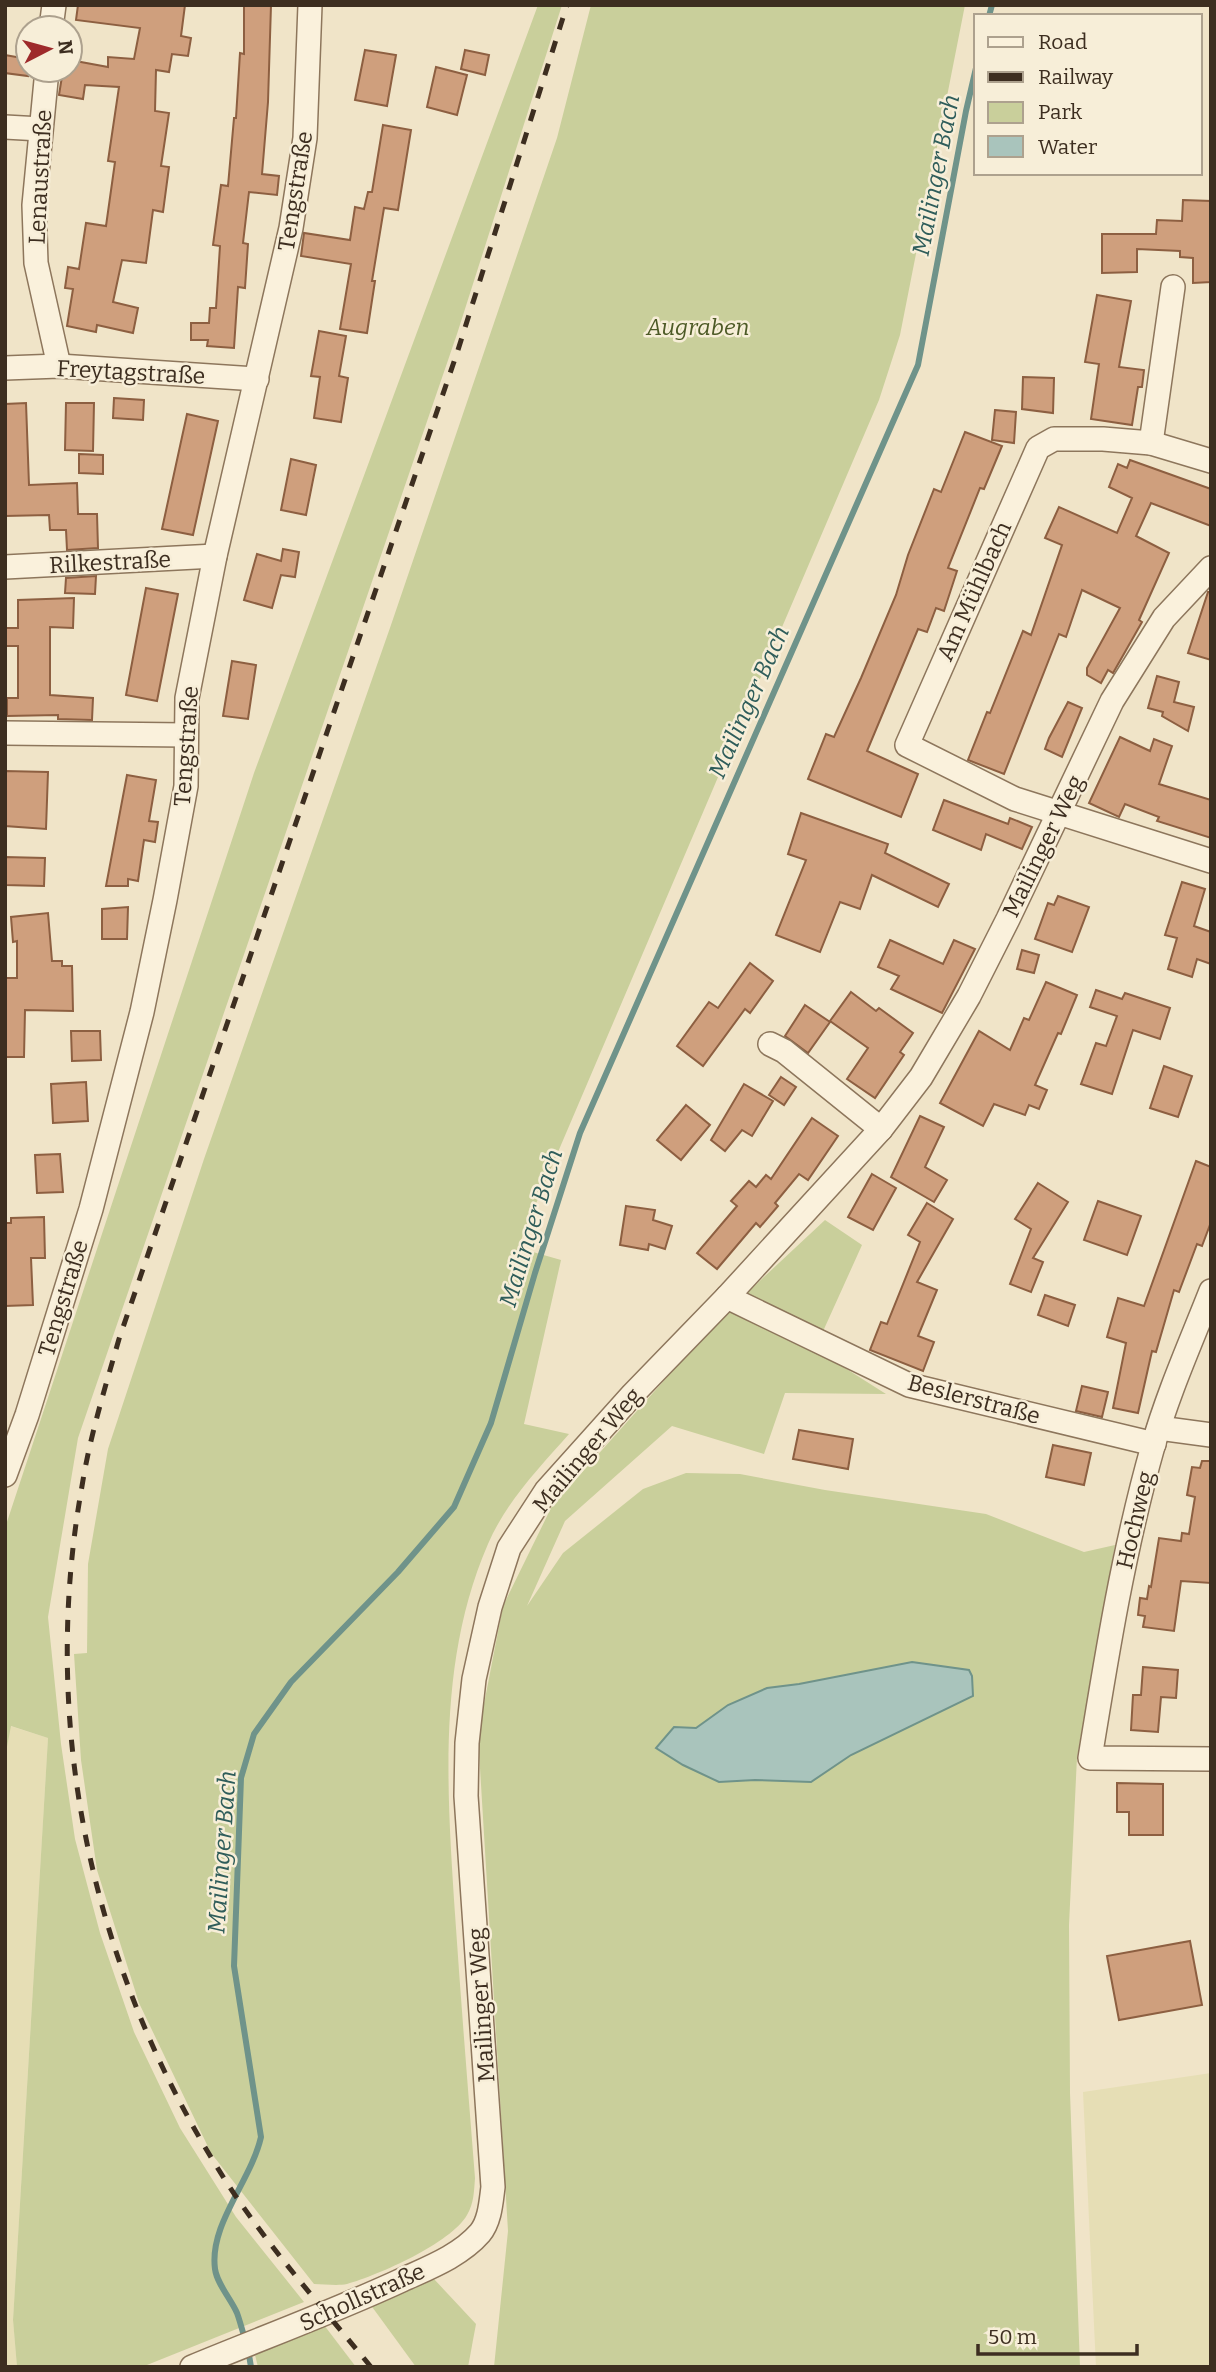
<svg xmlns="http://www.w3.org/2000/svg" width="1216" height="2372" font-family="Bitter,serif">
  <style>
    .farmland { fill: #e6deb5 }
    .green { fill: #c9cf9b }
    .water { fill: #a9c4bc; stroke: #6f938a; stroke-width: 2 }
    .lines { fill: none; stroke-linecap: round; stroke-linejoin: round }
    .stream { stroke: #6f938a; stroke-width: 6 }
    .building { fill: #cf9f7d; stroke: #8d5f41; stroke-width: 2 }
    .minor-casing { stroke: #8d765c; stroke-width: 26 }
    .minor { stroke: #faf1dc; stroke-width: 23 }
    .rail { stroke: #3d2e20; stroke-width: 5; stroke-dasharray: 12 12; stroke-linecap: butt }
    .labels { text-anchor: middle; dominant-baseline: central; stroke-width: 5; stroke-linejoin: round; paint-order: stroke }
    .street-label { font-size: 23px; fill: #3d2e20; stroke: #f7eed8 }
    .park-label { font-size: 23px; font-style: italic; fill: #4d5a26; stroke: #f7eed8 }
    .water-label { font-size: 24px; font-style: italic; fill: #2f5d5a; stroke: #f7eed8 }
  </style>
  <rect width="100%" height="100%" fill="#f0e4c8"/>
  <g class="farmland">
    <polygon points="10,1726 48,1738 13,2320 17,2367 5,2367 5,1757"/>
    <polygon points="1211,2073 1211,2367 1096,2367 1083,2092"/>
  </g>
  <g class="green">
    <polygon points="538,5 562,5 457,334 78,1438 48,1617 61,1744 75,1839 100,1933 134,2032 180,2128 236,2217 304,2302 142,2367 17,2367 13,2320 48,1738 11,1726 5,1757 5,1528 254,773"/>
    <path d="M591,5h374l-65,330 -21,65 -356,834 -4,14 42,12 -37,164 45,10c-30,34 -63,68 -81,110 -51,117 -41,247 -33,370 6,88 13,176 20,264 -1,13 -1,25 -8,37 -16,28 -88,60 -120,69 -10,2 -23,0 -33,0l-103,-131 -72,-150 -42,-133 -16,-110 -7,-106 13,-1 1,-89 20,-115 96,-290 187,-534 166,-487z"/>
    <polygon points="825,1220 862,1245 815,1349 886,1394 785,1393 764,1454 672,1426 565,1521 527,1606 563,1553 643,1489 686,1473 740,1474 825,1490 986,1514 1084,1552 1115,1545 1077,1757 1069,1925 1070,2093 1080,2367 494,2367 508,2231 478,1735 503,1606 552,1506 719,1319"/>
    <polygon points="433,2278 476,2324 468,2367 416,2367 370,2304"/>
    <polygon points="324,2325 356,2367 258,2367 255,2355"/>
  </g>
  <polygon class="water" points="912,1662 969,1670 972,1676 973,1696 851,1755 811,1782 755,1780 719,1782 683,1765 656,1748 674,1727 696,1728 728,1705 767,1688 799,1684"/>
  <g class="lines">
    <g class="stream">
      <polyline points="989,16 992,5"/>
      <path d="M245,2339c-3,-9 -5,-18 -8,-26 -6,-14 -20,-29 -22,-44 -6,-45 36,-88 46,-132l-27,-171 7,-188 13,-44 37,-52 107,-110 56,-65 37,-84 44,-150 45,-140 338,-768 48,-254 10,-43"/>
      <polyline points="248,2349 251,2367"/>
    </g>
  </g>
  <g class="building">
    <polygon points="78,5 185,5 181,36 191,38 188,56 172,54 169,72 156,70 155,111 169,113 161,166 169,167 163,212 153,210 146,263 122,260 113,302 138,308 133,333 97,325 96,332 67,326 73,289 65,288 68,267 79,269 86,223 106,226 115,162 108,161 119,87 85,85 83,99 59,95 63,70 70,70 70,60 108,67 108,57 134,59 140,28 76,20"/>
    <polygon points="244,5 271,5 268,102 262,174 279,176 277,195 249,192 243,243 248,244 245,288 238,287 234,348 207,346 208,340 191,340 191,323 209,323 210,308 216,308 220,246 213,245 221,185 228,186 234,118 236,118 240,53 244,54"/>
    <polygon points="365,50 396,55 387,106 355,100"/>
    <polygon points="465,50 489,55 485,75 461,69"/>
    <polygon points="5,55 28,59 28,76 5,73"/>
    <polygon points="436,67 467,75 457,115 427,107"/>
    <polygon points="383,125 411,130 398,210 384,208 372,281 375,281 367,333 340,329 351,264 301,256 304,233 350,240 355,207 364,209 368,192 372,192"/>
    <polygon points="1183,200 1211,201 1211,282 1193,283 1193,258 1180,257 1180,251 1137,249 1137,272 1102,273 1102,234 1156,234 1157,220 1182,221"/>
    <polygon points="1097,295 1131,301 1119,367 1144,370 1142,387 1138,387 1132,425 1091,419 1099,364 1085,362"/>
    <polygon points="319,331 346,336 339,376 348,378 341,422 314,418 320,377 311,376"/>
    <polygon points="1023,377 1054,378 1053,413 1022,409"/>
    <polygon points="114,398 144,400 143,420 113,418"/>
    <polygon points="26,403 29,485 77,483 78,514 97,514 98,548 67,550 66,530 50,530 49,515 5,516 5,404"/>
    <polygon points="66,403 94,403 93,451 65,450"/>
    <polygon points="995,410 1016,412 1014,443 992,440"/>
    <polygon points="187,414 218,421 193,535 162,529"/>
    <polygon points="965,432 1002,446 984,489 980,488 948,568 957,571 944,611 936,608 927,632 918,629 867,751 918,774 901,817 808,779 826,734 834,737 861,678 896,595 908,555 934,489 941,492"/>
    <polygon points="79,454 103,455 103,474 79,473"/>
    <polygon points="291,459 316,465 306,515 281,510"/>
    <polygon points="1130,460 1211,489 1211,526 1151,503 1136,536 1169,553 1139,620 1142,622 1113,673 1108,670 1101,683 1087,675 1087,668 1120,608 1082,590 1066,637 1059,634 1004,774 968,760 987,712 990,713 1023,631 1031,635 1062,545 1045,538 1059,507 1117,533 1132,498 1109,487 1118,464 1127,468"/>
    <polygon points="283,549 299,552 295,577 281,575 272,608 244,600 257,554 281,561"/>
    <polygon points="96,576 95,594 65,593 66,578"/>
    <polygon points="146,588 178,594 157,701 126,695"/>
    <polygon points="1208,592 1211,592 1211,660 1188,653"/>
    <polygon points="74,598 73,628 50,627 50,695 93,698 92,720 58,719 58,715 7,716 7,698 18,698 18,646 5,646 5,628 18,628 18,600"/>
    <polygon points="232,661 256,665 248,719 223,716"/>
    <polygon points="1157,676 1179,682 1174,702 1194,707 1188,731 1162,716 1163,712 1148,708"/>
    <polygon points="1068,702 1082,708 1062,757 1045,749 1049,738"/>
    <polygon points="1120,737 1150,751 1154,739 1172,746 1159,784 1211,800 1211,838 1157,821 1159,817 1125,804 1119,817 1089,803"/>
    <polygon points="5,771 48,772 46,829 5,826"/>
    <polygon points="127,775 156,780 149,821 158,822 155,842 144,840 138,881 128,879 128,886 106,886"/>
    <polygon points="944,800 1008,824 1010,818 1032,827 1022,849 986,834 981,850 933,830"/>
    <polygon points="801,813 888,844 885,853 949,884 938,907 872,875 860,909 840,902 820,952 776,935 806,860 788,854"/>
    <polygon points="5,857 45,858 44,886 5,885"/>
    <polygon points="1182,882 1205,889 1194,926 1211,932 1211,964 1197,959 1192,977 1168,969 1177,938 1165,935"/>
    <polygon points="1058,896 1089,907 1072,952 1035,939 1048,903 1054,905"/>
    <polygon points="128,907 127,939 102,939 102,909"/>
    <polygon points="48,913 52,961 62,961 62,966 72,966 73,1011 25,1010 24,1057 5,1057 5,978 17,978 17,941 13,942 11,917"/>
    <polygon points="890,940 943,964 954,940 975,949 942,1013 891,989 899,976 878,967"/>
    <polygon points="1022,950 1039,955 1034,973 1017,969"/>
    <polygon points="750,963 773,981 750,1013 745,1009 703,1066 677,1046 709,1002 718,1008"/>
    <polygon points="1046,982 1077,995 1061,1034 1058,1033 1035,1085 1047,1090 1039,1109 1029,1105 1025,1115 994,1104 983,1126 940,1103 979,1031 1010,1050 1024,1018 1029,1020"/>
    <polygon points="1096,990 1122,999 1125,993 1170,1008 1160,1039 1133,1030 1112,1094 1081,1084 1096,1043 1106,1046 1117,1016 1090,1007"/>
    <polygon points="851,992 876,1011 879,1008 913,1033 900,1052 904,1055 875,1098 847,1079 868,1048 830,1021"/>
    <polygon points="805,1005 830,1022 808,1053 785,1036"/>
    <polygon points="71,1031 100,1031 101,1060 72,1061"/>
    <polygon points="1164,1066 1192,1076 1178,1117 1150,1108"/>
    <polygon points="781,1077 796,1087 784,1105 769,1095"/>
    <polygon points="86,1082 88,1121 53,1123 51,1084"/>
    <polygon points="744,1084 773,1101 752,1136 742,1130 725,1151 711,1140"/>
    <polygon points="686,1105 710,1125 681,1160 657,1140"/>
    <polygon points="920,1116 944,1127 925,1167 947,1180 934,1202 891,1177"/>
    <polygon points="812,1118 838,1136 808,1180 799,1174 775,1203 778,1206 760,1227 756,1223 717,1269 697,1253 737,1206 731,1201 749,1181 756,1187 766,1175 771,1179"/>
    <polygon points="60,1154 63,1192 37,1193 35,1155"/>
    <polygon points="1196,1161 1211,1167 1211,1222 1202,1246 1197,1244 1179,1292 1174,1290 1156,1352 1152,1351 1138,1413 1113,1408 1126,1343 1107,1337 1118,1298 1144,1306"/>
    <polygon points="872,1174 896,1188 873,1230 848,1217"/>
    <polygon points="1038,1183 1068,1202 1033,1258 1043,1262 1031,1292 1010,1284 1031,1229 1015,1219"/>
    <polygon points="1098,1201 1141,1216 1127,1255 1084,1240"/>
    <polygon points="927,1203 953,1219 917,1282 937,1290 918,1336 934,1342 923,1371 870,1350 881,1322 887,1324 920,1242 908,1235"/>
    <polygon points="626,1206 655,1210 653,1220 672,1226 665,1249 649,1244 648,1250 620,1245"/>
    <polygon points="44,1217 45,1258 31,1258 33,1305 5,1306 5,1223 11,1223 11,1218"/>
    <polygon points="1045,1295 1075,1305 1068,1326 1038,1315"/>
    <polygon points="1082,1386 1108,1392 1102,1417 1076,1411"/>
    <polygon points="799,1430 853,1439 848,1469 793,1459"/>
    <polygon points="1053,1445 1091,1453 1084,1485 1046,1477"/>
    <polygon points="1202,1461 1211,1461 1211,1583 1181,1581 1174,1631 1143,1627 1145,1616 1138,1615 1140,1598 1147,1599 1149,1586 1151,1587 1159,1538 1181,1541 1182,1533 1189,1534 1195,1497 1187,1495 1192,1467 1200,1468"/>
    <polygon points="1143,1667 1178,1670 1176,1698 1161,1697 1158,1732 1131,1730 1133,1695 1141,1695"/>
    <polygon points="1117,1783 1163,1784 1163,1835 1129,1835 1129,1812 1117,1812"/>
    <polygon points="1190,1941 1202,2005 1119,2020 1107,1956"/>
  </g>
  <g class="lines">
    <g class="minor-casing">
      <g id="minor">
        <polyline points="51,28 54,5"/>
        <polyline points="47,70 34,205 36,263 59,366"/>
        <polyline points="5,127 41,129"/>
        <polyline points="5,368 59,366 257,379"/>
        <polyline points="1151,443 1173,287"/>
        <polyline points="1211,461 1151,443 1103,439 1054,439 1038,448 907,745 1015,799 1211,861"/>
        <polyline points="5,567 215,556"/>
        <polyline points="5,733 186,735"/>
        <polyline points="770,1044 784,1051 881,1129"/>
        <path d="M1211,1291c-20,51 -43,102 -58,155 -29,102 -46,207 -63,312l121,1"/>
        <polyline points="727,1297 909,1385 1154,1444"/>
        <polyline points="1159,1428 1211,1435"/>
        <polyline points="5,1475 27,1415 91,1209 142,1012 165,900 186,786 187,698 215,556 291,228 305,138 310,5"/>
        <path d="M192,2367c70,-29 141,-55 210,-87 26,-12 58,-24 78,-47 10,-12 11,-31 13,-46l-27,-391 1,-53 7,-64 16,-72 19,-59 37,-57 87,-97 94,-97 154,-168 40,-52 48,-81 39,-77 104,-218 52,-83 47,-50"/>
      </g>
    </g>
    <use href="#minor" class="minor"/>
    <path class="rail" d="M371,2367c-48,-59 -100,-117 -142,-181 -135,-208 -191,-455 -147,-700 8,-50 23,-98 37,-147l338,-986 110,-348"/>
  </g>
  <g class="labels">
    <g class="street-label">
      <text transform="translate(40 177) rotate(-87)">Lenaustraße</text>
      <text transform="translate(295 191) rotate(-81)">Tengstraße</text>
      <text transform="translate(131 372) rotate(3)">Freytagstraße</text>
      <text transform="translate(110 562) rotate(-3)">Rilkestraße</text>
      <text transform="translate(974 591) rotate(-66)">Am Mühlbach</text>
      <text transform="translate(186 746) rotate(-86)">Tengstraße</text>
      <text transform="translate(1043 846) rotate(-64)">Mailinger Weg</text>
      <text transform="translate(63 1298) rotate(-73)">Tengstraße</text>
      <text transform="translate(974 1399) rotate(15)">Beslerstraße</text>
      <text transform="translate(587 1450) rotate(-50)">Mailinger Weg</text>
      <text transform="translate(1135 1520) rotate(-77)">Hochweg</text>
      <text transform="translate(481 2005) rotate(-94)">Mailinger Weg</text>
      <text transform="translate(362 2297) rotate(-24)">Schollstraße</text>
    </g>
    <g class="park-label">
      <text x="698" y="327">Augraben</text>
    </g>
    <g class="water-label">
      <text transform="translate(936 175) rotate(-79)">Mailinger Bach</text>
      <text transform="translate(749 702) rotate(-66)">Mailinger Bach</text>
      <text transform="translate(531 1228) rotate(-73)">Mailinger Bach</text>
      <text transform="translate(222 1852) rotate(-86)">Mailinger Bach</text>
    </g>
  </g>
  <rect width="1216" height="2372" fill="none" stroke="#3d2e20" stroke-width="14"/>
  <rect x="974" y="14" width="228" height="161" fill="#f7eed8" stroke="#ada18e" stroke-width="2"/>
  <rect x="988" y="37" width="35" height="10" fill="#faf1dc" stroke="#ada18e" stroke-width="2"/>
  <text x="1038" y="49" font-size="21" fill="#3d2e20">Road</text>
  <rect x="988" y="72" width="35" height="10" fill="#3d2e20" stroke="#ada18e" stroke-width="2"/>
  <text x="1038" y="84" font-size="21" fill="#3d2e20">Railway</text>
  <rect x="988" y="102" width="35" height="21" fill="#c9cf9b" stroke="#ada18e" stroke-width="2"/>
  <text x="1038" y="119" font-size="21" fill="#3d2e20">Park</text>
  <rect x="988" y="136" width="35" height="21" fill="#a9c4bc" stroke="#ada18e" stroke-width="2"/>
  <text x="1038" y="154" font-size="21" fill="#3d2e20">Water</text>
  <g transform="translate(49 49) rotate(84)"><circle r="33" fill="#f7eed8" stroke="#ada18e" stroke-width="2"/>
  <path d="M0-5L12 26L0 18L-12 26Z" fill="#9e2a2b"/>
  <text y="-10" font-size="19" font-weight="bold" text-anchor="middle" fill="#3d2e20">N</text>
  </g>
  <path d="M978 2344v10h159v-10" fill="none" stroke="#3d2e20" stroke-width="3.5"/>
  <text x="988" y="2344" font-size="21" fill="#3d2e20" stroke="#f7eed8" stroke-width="5" paint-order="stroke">50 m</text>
</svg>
